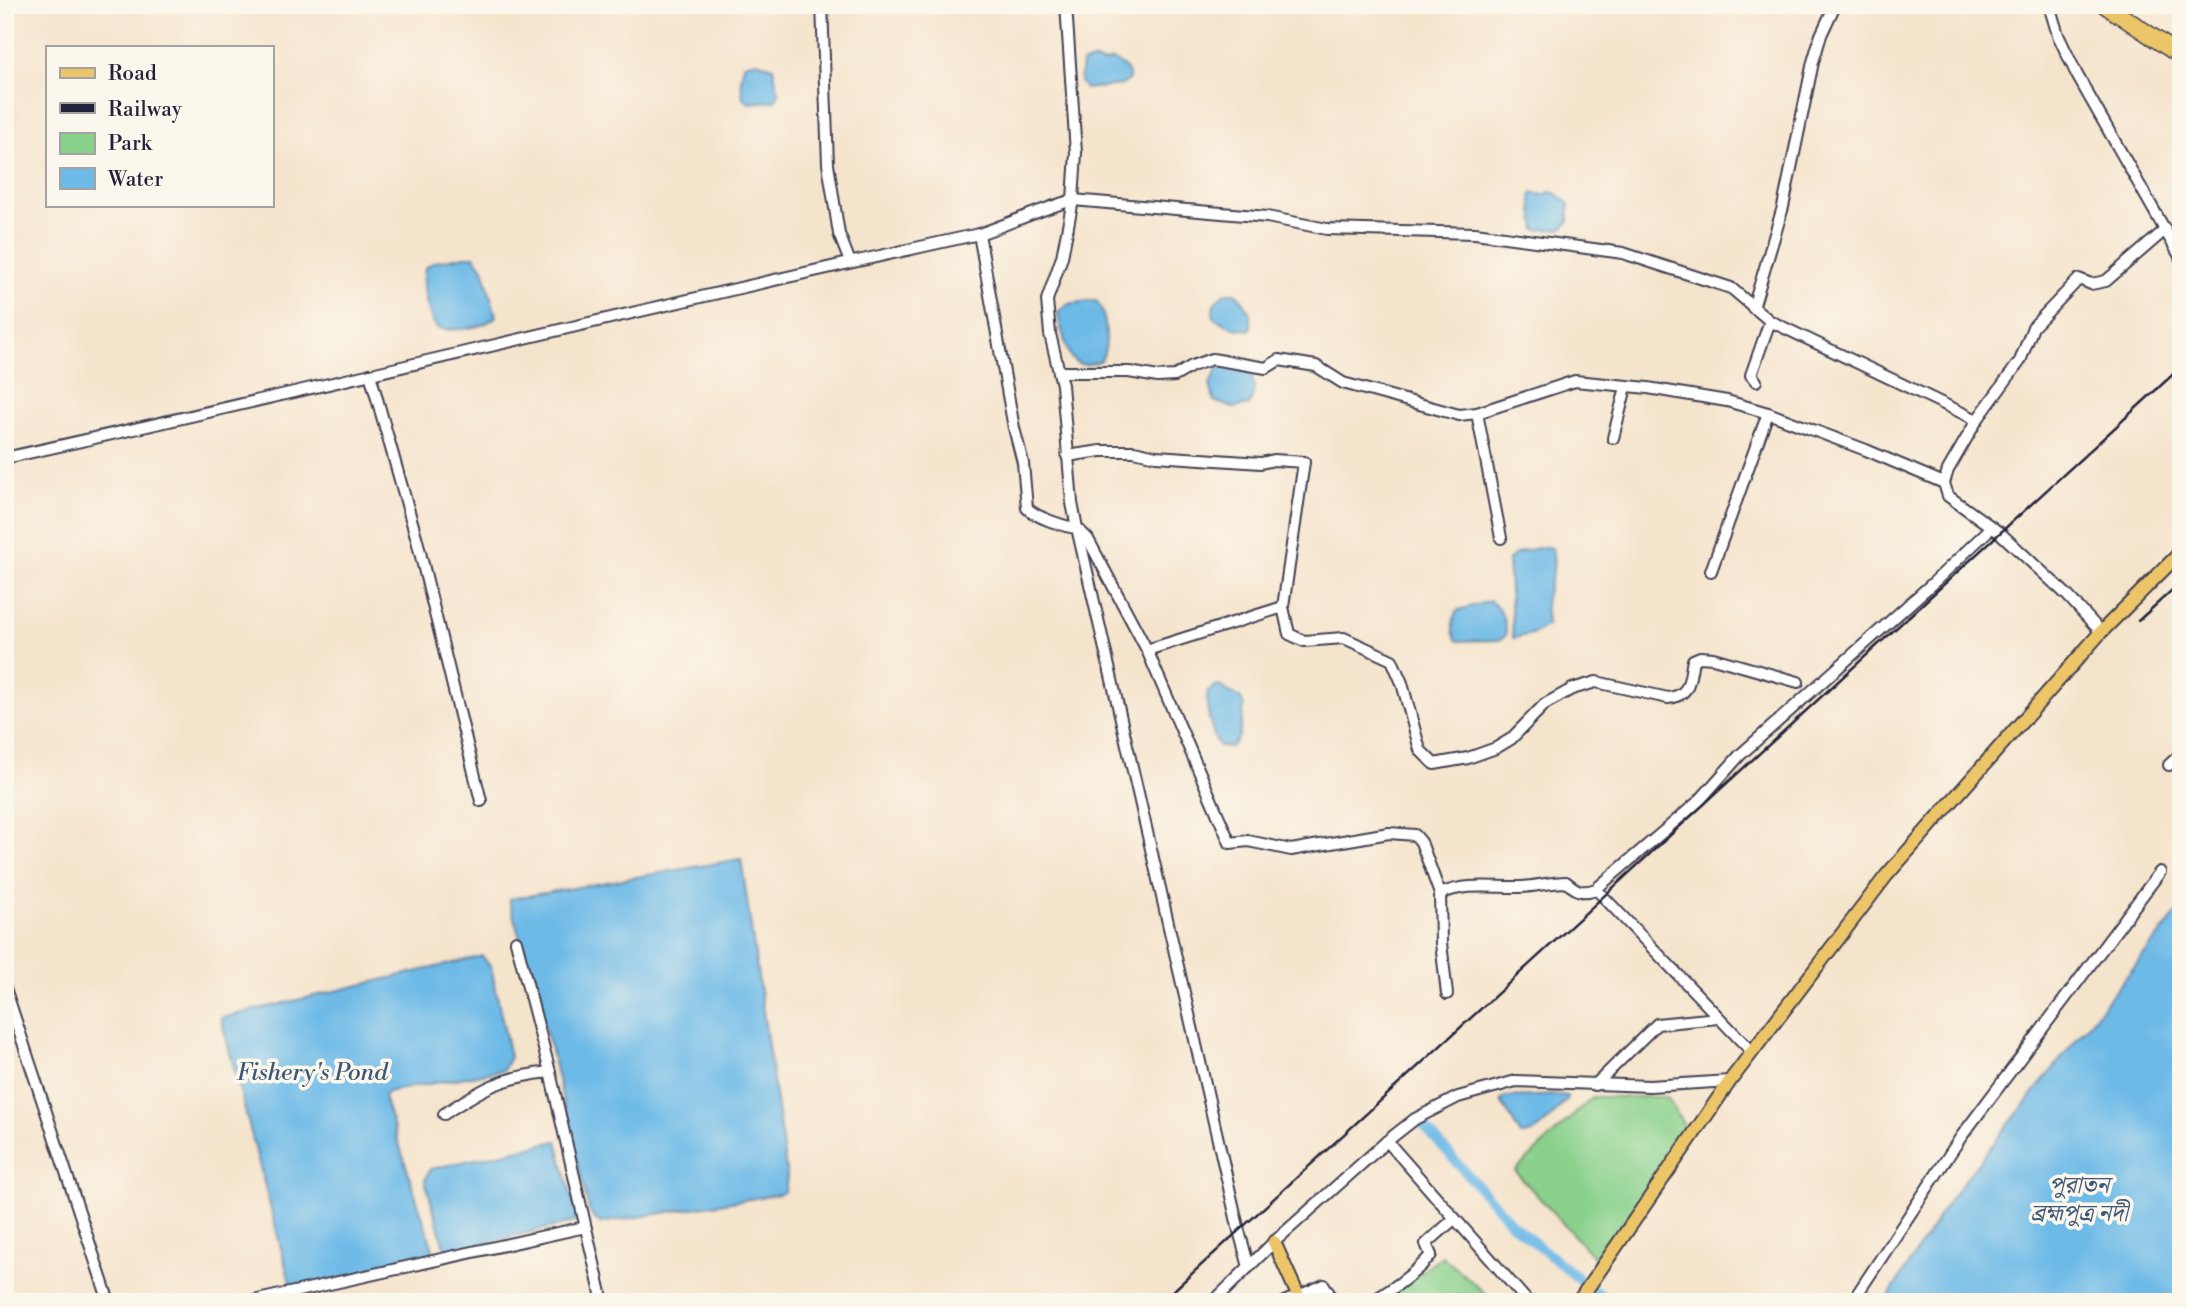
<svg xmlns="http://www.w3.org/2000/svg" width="2186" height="1307" font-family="'Libre Bodoni','Noto Serif Bengali',serif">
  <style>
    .green { fill: #8ad18c; stroke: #567a64; stroke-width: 2 }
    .water { fill: #6dbae7; stroke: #486e91; stroke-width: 2 }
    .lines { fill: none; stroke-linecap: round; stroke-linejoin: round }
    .canal { stroke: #6dbae7; stroke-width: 10 }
    .minor-casing { stroke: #423f51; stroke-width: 14 }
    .major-casing { stroke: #423f51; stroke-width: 16 }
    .highway-casing { stroke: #423f51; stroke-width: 19 }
    .minor { stroke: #fff; stroke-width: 10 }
    .major { stroke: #edc569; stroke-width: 12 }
    .highway { stroke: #edc569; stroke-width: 16 }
    .rail { stroke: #22223b; stroke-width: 2.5 }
    .labels { text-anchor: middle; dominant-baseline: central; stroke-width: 7; stroke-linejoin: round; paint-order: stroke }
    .water-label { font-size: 24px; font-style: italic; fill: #3c5777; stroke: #fbf7ec }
  </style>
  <rect width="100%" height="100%" fill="#fbf7ec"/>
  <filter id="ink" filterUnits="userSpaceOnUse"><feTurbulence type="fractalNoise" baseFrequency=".0143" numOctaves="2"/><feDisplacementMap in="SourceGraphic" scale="14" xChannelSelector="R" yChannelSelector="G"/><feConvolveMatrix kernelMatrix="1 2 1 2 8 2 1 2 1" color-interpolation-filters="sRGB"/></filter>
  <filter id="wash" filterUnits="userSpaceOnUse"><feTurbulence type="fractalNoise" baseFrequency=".00686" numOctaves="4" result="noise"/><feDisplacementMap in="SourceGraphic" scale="28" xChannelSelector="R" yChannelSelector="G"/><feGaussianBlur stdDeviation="1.57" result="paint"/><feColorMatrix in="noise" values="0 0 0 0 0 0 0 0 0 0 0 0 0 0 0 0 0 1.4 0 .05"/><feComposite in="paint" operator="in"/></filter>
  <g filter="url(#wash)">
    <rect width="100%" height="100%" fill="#f5e4cc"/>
    <g class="green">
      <polygon points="1593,1097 1667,1097 1687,1131 1597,1261 1515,1171"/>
      <polygon points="1442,1256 1495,1302 1374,1302 1418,1275"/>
    </g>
    <g class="water">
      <path d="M1095,60l7,3 11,-3c9,5 17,9 16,20l-7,5 -37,4 -5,-7 2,-19z"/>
      <polygon points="757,61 773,67 779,94 774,101 749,103 743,98 741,79 744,64"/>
      <polygon points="1549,192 1556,193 1569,204 1569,222 1561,229 1536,230 1531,197 1533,193 1544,195"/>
      <path d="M465,256h9l9,12 13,48c-12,13 -43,16 -59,12 -10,-15 -16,-42 -12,-60l9,-6z"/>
      <path d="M1225,293h10c11,9 19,23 15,37l-16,-2 -20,-10c-3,-13 2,-18 11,-25z"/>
      <path d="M1088,301h8c11,12 13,45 5,59 -28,13 -32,-3 -38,-26 -3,-8 -5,-14 -5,-22l10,-8z"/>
      <path d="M1219,366c7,0 17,-1 24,2 14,5 12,27 6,37l-16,3 -19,-7 -4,-17z"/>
      <path d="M1544,547l8,1c5,26 -4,34 -7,55 0,8 2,15 2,22l-15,9 -19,4 -5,-78c9,-10 23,-10 36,-13z"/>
      <path d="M1490,601c12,8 16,20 16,34l-6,5 -43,1c-6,-10 -5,-21 1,-31z"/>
      <path d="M1218,685l23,14 3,8 -5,30 -8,10 -12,-1c-7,-12 -15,-42 -11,-55z"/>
      <polygon points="741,859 787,1177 785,1191 780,1194 601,1223 594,1219 589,1210 551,1050 509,899"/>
      <polygon points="2181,908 2181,1302 1885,1302 1951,1197"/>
      <polygon points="482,956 491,967 510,1057 503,1070 391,1091 386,1093 384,1097 433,1250 433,1255 429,1260 292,1290 221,1018"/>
      <path d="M1562,1095l5,1 1,2c-13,13 -28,38 -47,37l-20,-34 4,-4z"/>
      <polygon points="557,1141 578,1221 451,1251 444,1246 425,1180 430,1169"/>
    </g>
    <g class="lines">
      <g class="canal">
        <polyline points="1423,1125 1512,1224 1586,1285"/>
        <polyline points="1595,1291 1612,1302"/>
      </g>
    </g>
  </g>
  <g filter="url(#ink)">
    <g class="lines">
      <g class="minor-casing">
        <g id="minor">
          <polyline points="822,5 828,164 839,234 850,262"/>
          <polyline points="2049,5 2058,35 2077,75 2181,258"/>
          <path d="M979,234l35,194 9,35 4,45c8,9 38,19 50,20l162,703 10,36"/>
          <polyline points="1753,308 1783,207 1813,62 1821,35 1835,5"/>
          <polyline points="1059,372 1050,334 1047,300 1062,257 1073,200 1076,153 1066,5"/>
          <polyline points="370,374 417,540 481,801"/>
          <polyline points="1756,381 1751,375 1770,321"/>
          <polyline points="1477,413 1501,538"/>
          <polyline points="1613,438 1626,387"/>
          <polyline points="1067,456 1101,451 1134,451 1156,456 1261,463 1274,460 1304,462 1283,607"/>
          <path d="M5,458c326,-72 649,-153 974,-224 32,-11 62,-25 94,-34l194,17 60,12 148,4 148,20 108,35 39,33 207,99"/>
          <path d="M1944,483l-78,-33 -98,-37 -41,-12 -79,-13 -73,-7 -98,32 -18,2 -116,-32 -27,-17 -37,-6 -13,8 -54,-9 -20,7 -17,10 -17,1 -29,-5h-70l3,13 10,118 5,25 11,11 59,111 83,193 18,-2 43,9 98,-17 26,2 6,7 19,52c27,-12 54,-6 82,-7 15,-1 29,-5 44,-5 11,9 16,12 30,7l103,-88 41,-46 193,-172 59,-56"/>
          <polyline points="1711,571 1768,413"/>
          <polyline points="2101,632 2067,595 2000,533 1948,496 1944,483 1948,470 1977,420 2020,361 2033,327 2079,279 2091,284 2106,281 2165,230"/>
          <path d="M1147,650l136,-43 6,27 15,7 40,-3 48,22 10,23 18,67 14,14 34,-6 28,-10 15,-9 34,-35 27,-15 24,-7 72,16c23,-2 21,-19 25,-38l7,-3 13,1 85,24"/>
          <polyline points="2169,765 2181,754"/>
          <polyline points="1596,889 1752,1052"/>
          <polyline points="1440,894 1441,943 1447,994"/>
          <polyline points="516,941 550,1072 603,1302"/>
          <polyline points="5,988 109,1302"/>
          <polyline points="1595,1085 1657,1024 1718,1018"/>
          <path d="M444,1114c39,-26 58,-37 106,-42"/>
          <polyline points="1387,1141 1528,1302"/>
          <polyline points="249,1302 585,1227"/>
          <polyline points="1213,1302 1274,1242 1387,1141 1415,1119 1458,1097 1516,1081 1650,1086 1730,1081"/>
          <polyline points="1284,1302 1324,1285 1334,1302"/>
          <path d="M1371,1302c22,-13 43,-27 60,-47l-5,-11 28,-25"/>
          <polyline points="1852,1302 1961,1137 2160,872"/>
        </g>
      </g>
      <g class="major-casing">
        <g id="major">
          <polyline points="1274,1242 1301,1302"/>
          <polyline points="1578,1302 1730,1081 1886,876 2101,632 2181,552"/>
        </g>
      </g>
      <g class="highway-casing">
        <polyline id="highway" points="2105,5 2181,56"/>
      </g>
      <use href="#minor" class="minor"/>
      <use href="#major" class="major"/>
      <use href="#highway" class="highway"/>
      <g class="rail">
        <polyline points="2138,621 2181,582"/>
        <polyline points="1161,1302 2181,367"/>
      </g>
    </g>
  </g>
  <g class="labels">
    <g class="water-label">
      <text x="312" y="1073">Fishery's Pond</text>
      <text x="2079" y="1186">পুরাতন<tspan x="2079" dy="28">ব্রহ্মপুত্র নদী</tspan></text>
    </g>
  </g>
  <rect width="2186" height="1307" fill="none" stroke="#fbf7ec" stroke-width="28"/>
  <rect x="46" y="46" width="228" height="161" fill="#fbf7ec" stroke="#a4a2a5" stroke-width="2"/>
  <rect x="60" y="68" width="35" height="10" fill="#edc569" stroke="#a4a2a5" stroke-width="2"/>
  <text x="108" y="80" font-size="21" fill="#22223b">Road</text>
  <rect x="60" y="103" width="35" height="10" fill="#22223b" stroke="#a4a2a5" stroke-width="2"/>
  <text x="108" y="116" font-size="21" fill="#22223b">Railway</text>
  <rect x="60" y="133" width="35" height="21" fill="#8ad18c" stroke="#a4a2a5" stroke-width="2"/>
  <text x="108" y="150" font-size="21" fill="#22223b">Park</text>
  <rect x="60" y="168" width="35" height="21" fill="#6dbae7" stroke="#a4a2a5" stroke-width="2"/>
  <text x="108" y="186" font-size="21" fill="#22223b">Water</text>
</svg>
